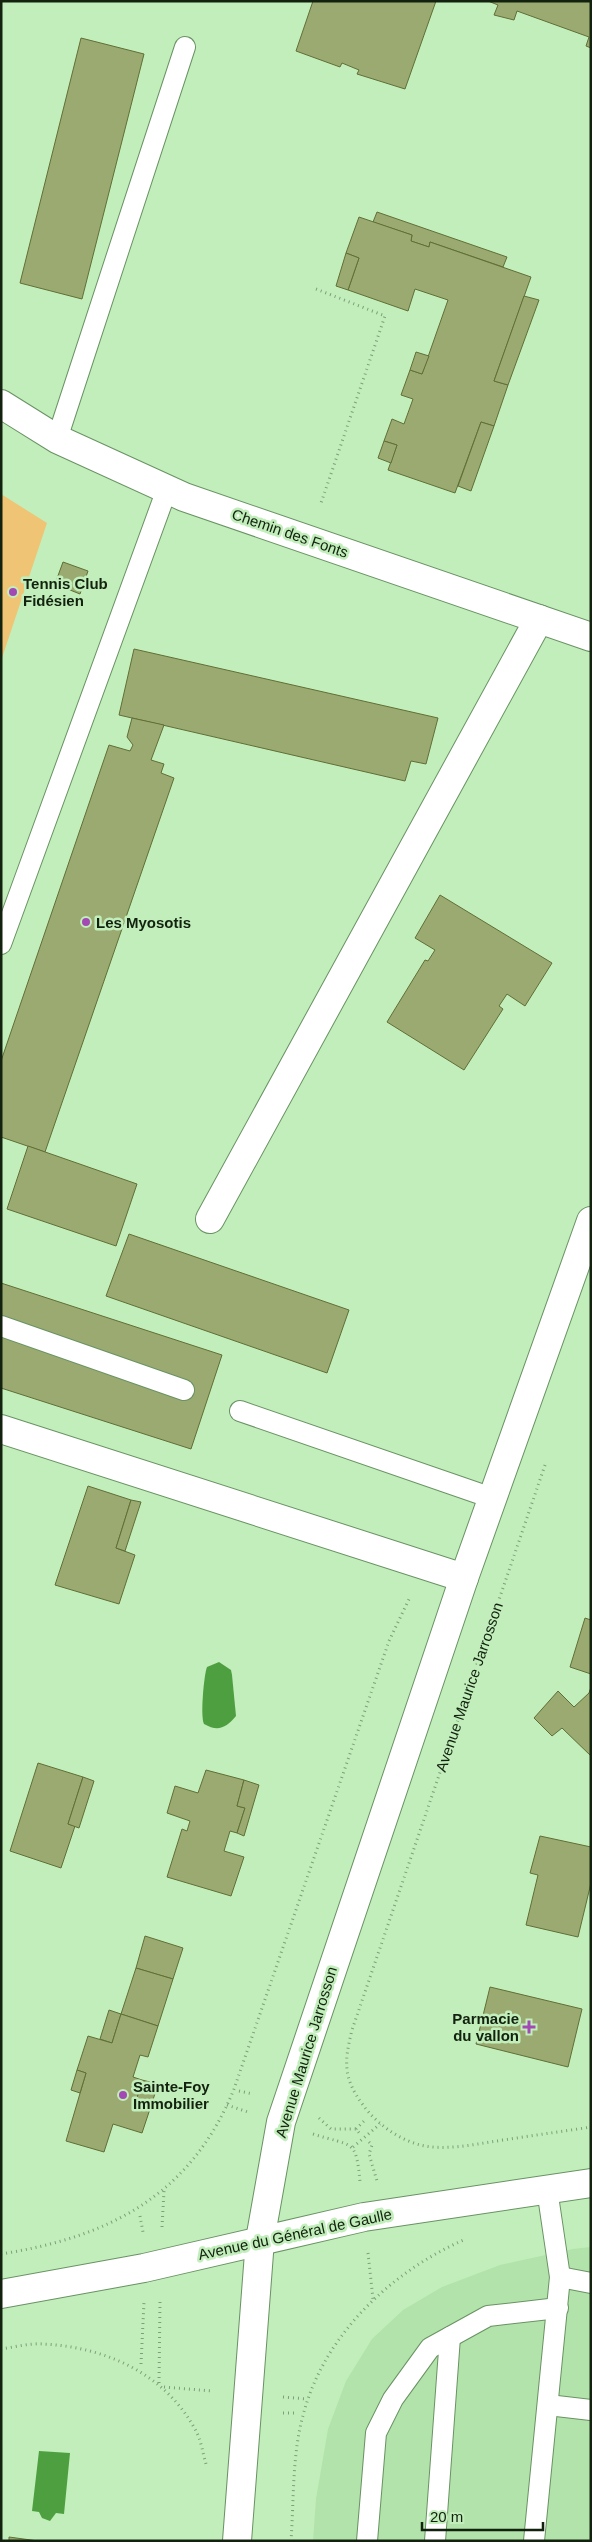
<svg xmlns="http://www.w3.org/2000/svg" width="592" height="2542" font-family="Arial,sans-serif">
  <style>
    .built { fill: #b2e3aa }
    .green { fill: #f0c475 }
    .water { fill: #4d9f40 }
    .building { fill: #9aaa70; stroke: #606f36 }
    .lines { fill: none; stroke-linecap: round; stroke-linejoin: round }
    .service-casing { stroke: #699263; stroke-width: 22 }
    .minor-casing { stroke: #699263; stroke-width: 30 }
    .tertiary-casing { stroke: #699263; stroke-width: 30 }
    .path { stroke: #7e9f79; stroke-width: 3; stroke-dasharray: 1 4; stroke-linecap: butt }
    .service { stroke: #fff; stroke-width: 20 }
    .minor { stroke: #fff; stroke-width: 28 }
    .tertiary { stroke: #fff; stroke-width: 28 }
    .poi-dot { fill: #a349b4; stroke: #c2eebb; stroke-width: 2 }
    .labels { text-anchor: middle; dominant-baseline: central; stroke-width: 5; stroke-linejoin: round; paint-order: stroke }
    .street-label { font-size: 15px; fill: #12220f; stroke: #c2eebb }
    .poi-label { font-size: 15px; font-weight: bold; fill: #12220f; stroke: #c2eebb; text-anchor: start }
  </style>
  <rect width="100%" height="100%" fill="#c2eebb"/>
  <polygon class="built" points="591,2247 591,2541 313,2541 316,2499 328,2429 346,2381 372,2339 403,2310 442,2287 500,2265 573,2249"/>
  <polygon class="green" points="1,494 47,523 1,661"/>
  <g class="water">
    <path d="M219,1662l12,8 1,5 4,41c-10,12 -18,16 -32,8 -4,-7 0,-50 3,-57z"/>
    <polygon points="39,2451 70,2453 64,2514 56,2513 50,2521 42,2518 39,2512 32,2511"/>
  </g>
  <g class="building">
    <polygon points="313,1 436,1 405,89 357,74 359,70 342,63 340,67 296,51"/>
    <polygon points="488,1 591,1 591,48 586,46 589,37 517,11 514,20 494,15 498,5"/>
    <polygon points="81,38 144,54 82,299 20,283"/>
    <polygon points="377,212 507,257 503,267 430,242 429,247 411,241 412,235 373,222"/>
    <polygon points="359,217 412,235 411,241 429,247 430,242 531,277 494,381 508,385 494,426 481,422 455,493 388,470 397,445 384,441 392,419 404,424 413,399 401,395 410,370 422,374 448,300 415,289 408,311 348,290 359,258 346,253"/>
    <polygon points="346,253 359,258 348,290 336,286"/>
    <polygon points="524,296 539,300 508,385 494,381"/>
    <polygon points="416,352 429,356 422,374 410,370"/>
    <polygon points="481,422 494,426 471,491 458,486"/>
    <polygon points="384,441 397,445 391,463 378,458"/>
    <polygon points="63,562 88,571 80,594 55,584"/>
    <polygon points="134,649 438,718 426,764 411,761 405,781 119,715"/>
    <polygon points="132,718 164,725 151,760 164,764 161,773 174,778 45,1152 1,1137 1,1061 109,745 130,751 133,745 127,737"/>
    <polygon points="440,895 552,963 525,1006 507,994 499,1006 503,1009 464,1070 387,1022 425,960 428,961 435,950 415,938"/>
    <polygon points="28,1146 137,1184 116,1246 7,1209"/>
    <polygon points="129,1234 349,1310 327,1373 106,1296"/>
    <polygon points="1,1283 222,1355 191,1449 1,1388"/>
    <polygon points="88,1486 131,1500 116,1548 135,1555 119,1604 55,1585"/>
    <polygon points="131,1500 141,1502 125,1551 116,1548"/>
    <polygon points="585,1618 591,1620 591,1674 570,1667"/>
    <polygon points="591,1687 591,1756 562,1728 552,1736 534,1718 558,1691 574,1707 589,1693"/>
    <polygon points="38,1763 83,1777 68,1824 75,1826 61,1868 10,1851"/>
    <polygon points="206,1770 244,1780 237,1806 245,1808 237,1833 230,1831 224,1851 244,1857 231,1896 167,1877 182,1829 187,1831 190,1821 167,1813 175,1786 198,1793"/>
    <polygon points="83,1777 94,1781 79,1828 68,1824"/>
    <polygon points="244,1780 259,1785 244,1836 237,1833 245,1808 237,1806"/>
    <polygon points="540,1836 591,1847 591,1883 578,1937 526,1925 538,1875 530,1873"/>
    <polygon points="145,1936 183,1948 173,1979 136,1968"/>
    <polygon points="136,1968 173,1979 158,2026 121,2014"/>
    <polygon points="490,1987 582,2009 568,2067 476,2044"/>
    <polygon points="109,2010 121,2014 112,2043 100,2039"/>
    <polygon points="121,2014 158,2026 148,2057 140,2055 133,2077 142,2080 136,2102 151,2106 142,2133 113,2124 104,2152 66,2141 86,2073 77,2070 88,2036 112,2043"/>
    <polygon points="77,2070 86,2073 80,2093 71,2090"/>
    <polygon points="142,2080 158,2084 151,2106 136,2102"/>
    <polygon points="9,2537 38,2541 9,2541"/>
  </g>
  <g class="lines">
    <g class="service-casing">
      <g id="service">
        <polyline points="57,439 185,47"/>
        <polyline points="1,944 167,489"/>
        <polyline points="1,1326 184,1390"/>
        <polyline points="240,1411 492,1498"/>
        <polyline points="560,2277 591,2283"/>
        <polyline points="548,2405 591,2410"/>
        <polyline points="367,2541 376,2433 393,2399 430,2348 488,2316 558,2308"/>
        <polyline points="435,2541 450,2337"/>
        <polyline points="534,2541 560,2277 547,2189"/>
      </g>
    </g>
    <g class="minor-casing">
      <g id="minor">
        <polyline points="1,404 57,439 184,497 591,637"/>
        <polyline points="210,1219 539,619"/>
        <polyline points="1,1429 464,1578"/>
      </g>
    </g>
    <g class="tertiary-casing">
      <g id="tertiary">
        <polyline points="1,2294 144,2268 364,2217 591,2183"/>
        <polyline points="237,2541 260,2240 281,2122 464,1578 591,1221"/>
      </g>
    </g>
    <g class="path">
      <polyline points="316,289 385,316 320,506"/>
      <path d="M545,1465l-193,565c-8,32 -9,48 11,75 15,21 43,40 69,42 22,2 44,-3 65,-6 31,-5 62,-9 94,-14"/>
      <polyline points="239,2091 253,2094"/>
      <polyline points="227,2105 248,2112"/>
      <polyline points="319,2118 331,2129 356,2129 360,2134"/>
      <polyline points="356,2129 365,2120"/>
      <path d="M313,2134c40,13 43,4 47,48"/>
      <polyline points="369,2142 372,2145 369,2154 377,2181"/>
      <polyline points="353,2147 380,2124"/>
      <polyline points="140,2216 143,2232"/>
      <polyline points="162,2227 164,2191"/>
      <polyline points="368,2253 373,2299"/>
      <path d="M1,2254c109,-17 190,-59 233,-165l155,-448 21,-44"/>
      <path d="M1,2349c14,-2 29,-6 42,-5 63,3 123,30 153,87 5,9 7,23 10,33"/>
      <polyline points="141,2364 144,2302"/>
      <polyline points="159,2383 160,2301"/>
      <polyline points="164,2387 212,2391"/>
      <polyline points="283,2397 307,2399"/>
      <polyline points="283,2413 297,2413"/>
      <path d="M291,2541c3,-42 1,-89 13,-129 21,-78 89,-142 162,-173"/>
    </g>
    <use href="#service" class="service"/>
    <use href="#minor" class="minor"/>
    <use href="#tertiary" class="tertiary"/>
  </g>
  <g class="poi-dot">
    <circle cx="13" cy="592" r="5"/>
    <circle cx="86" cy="922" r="5"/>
    <path d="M526.5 2019.5h5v5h5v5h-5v5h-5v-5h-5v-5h5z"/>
    <circle cx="123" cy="2095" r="5"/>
  </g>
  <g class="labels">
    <g class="street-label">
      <text transform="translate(290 533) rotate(19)">Chemin des Fonts</text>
      <text transform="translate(469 1687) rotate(-71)">Avenue Maurice Jarrosson</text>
      <text transform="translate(306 2052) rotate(-73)">Avenue Maurice Jarrosson</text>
      <text transform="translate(295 2234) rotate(-12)">Avenue du Général de Gaulle</text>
    </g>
    <g class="poi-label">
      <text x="23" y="583">Tennis Club<tspan x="23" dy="17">Fidésien</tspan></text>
      <text x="96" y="922">Les Myosotis</text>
      <text x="519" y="2018" text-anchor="end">Parmacie<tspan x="519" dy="17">du vallon</tspan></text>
      <text x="133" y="2086">Sainte-Foy<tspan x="133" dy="17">Immobilier</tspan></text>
    </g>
  </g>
  <rect width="592" height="2542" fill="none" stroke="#12220f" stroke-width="5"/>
  <path d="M422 2522v8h121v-8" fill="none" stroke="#12220f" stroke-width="2.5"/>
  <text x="430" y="2522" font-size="15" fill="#12220f" stroke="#c2eebb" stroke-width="4" paint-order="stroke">20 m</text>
</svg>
